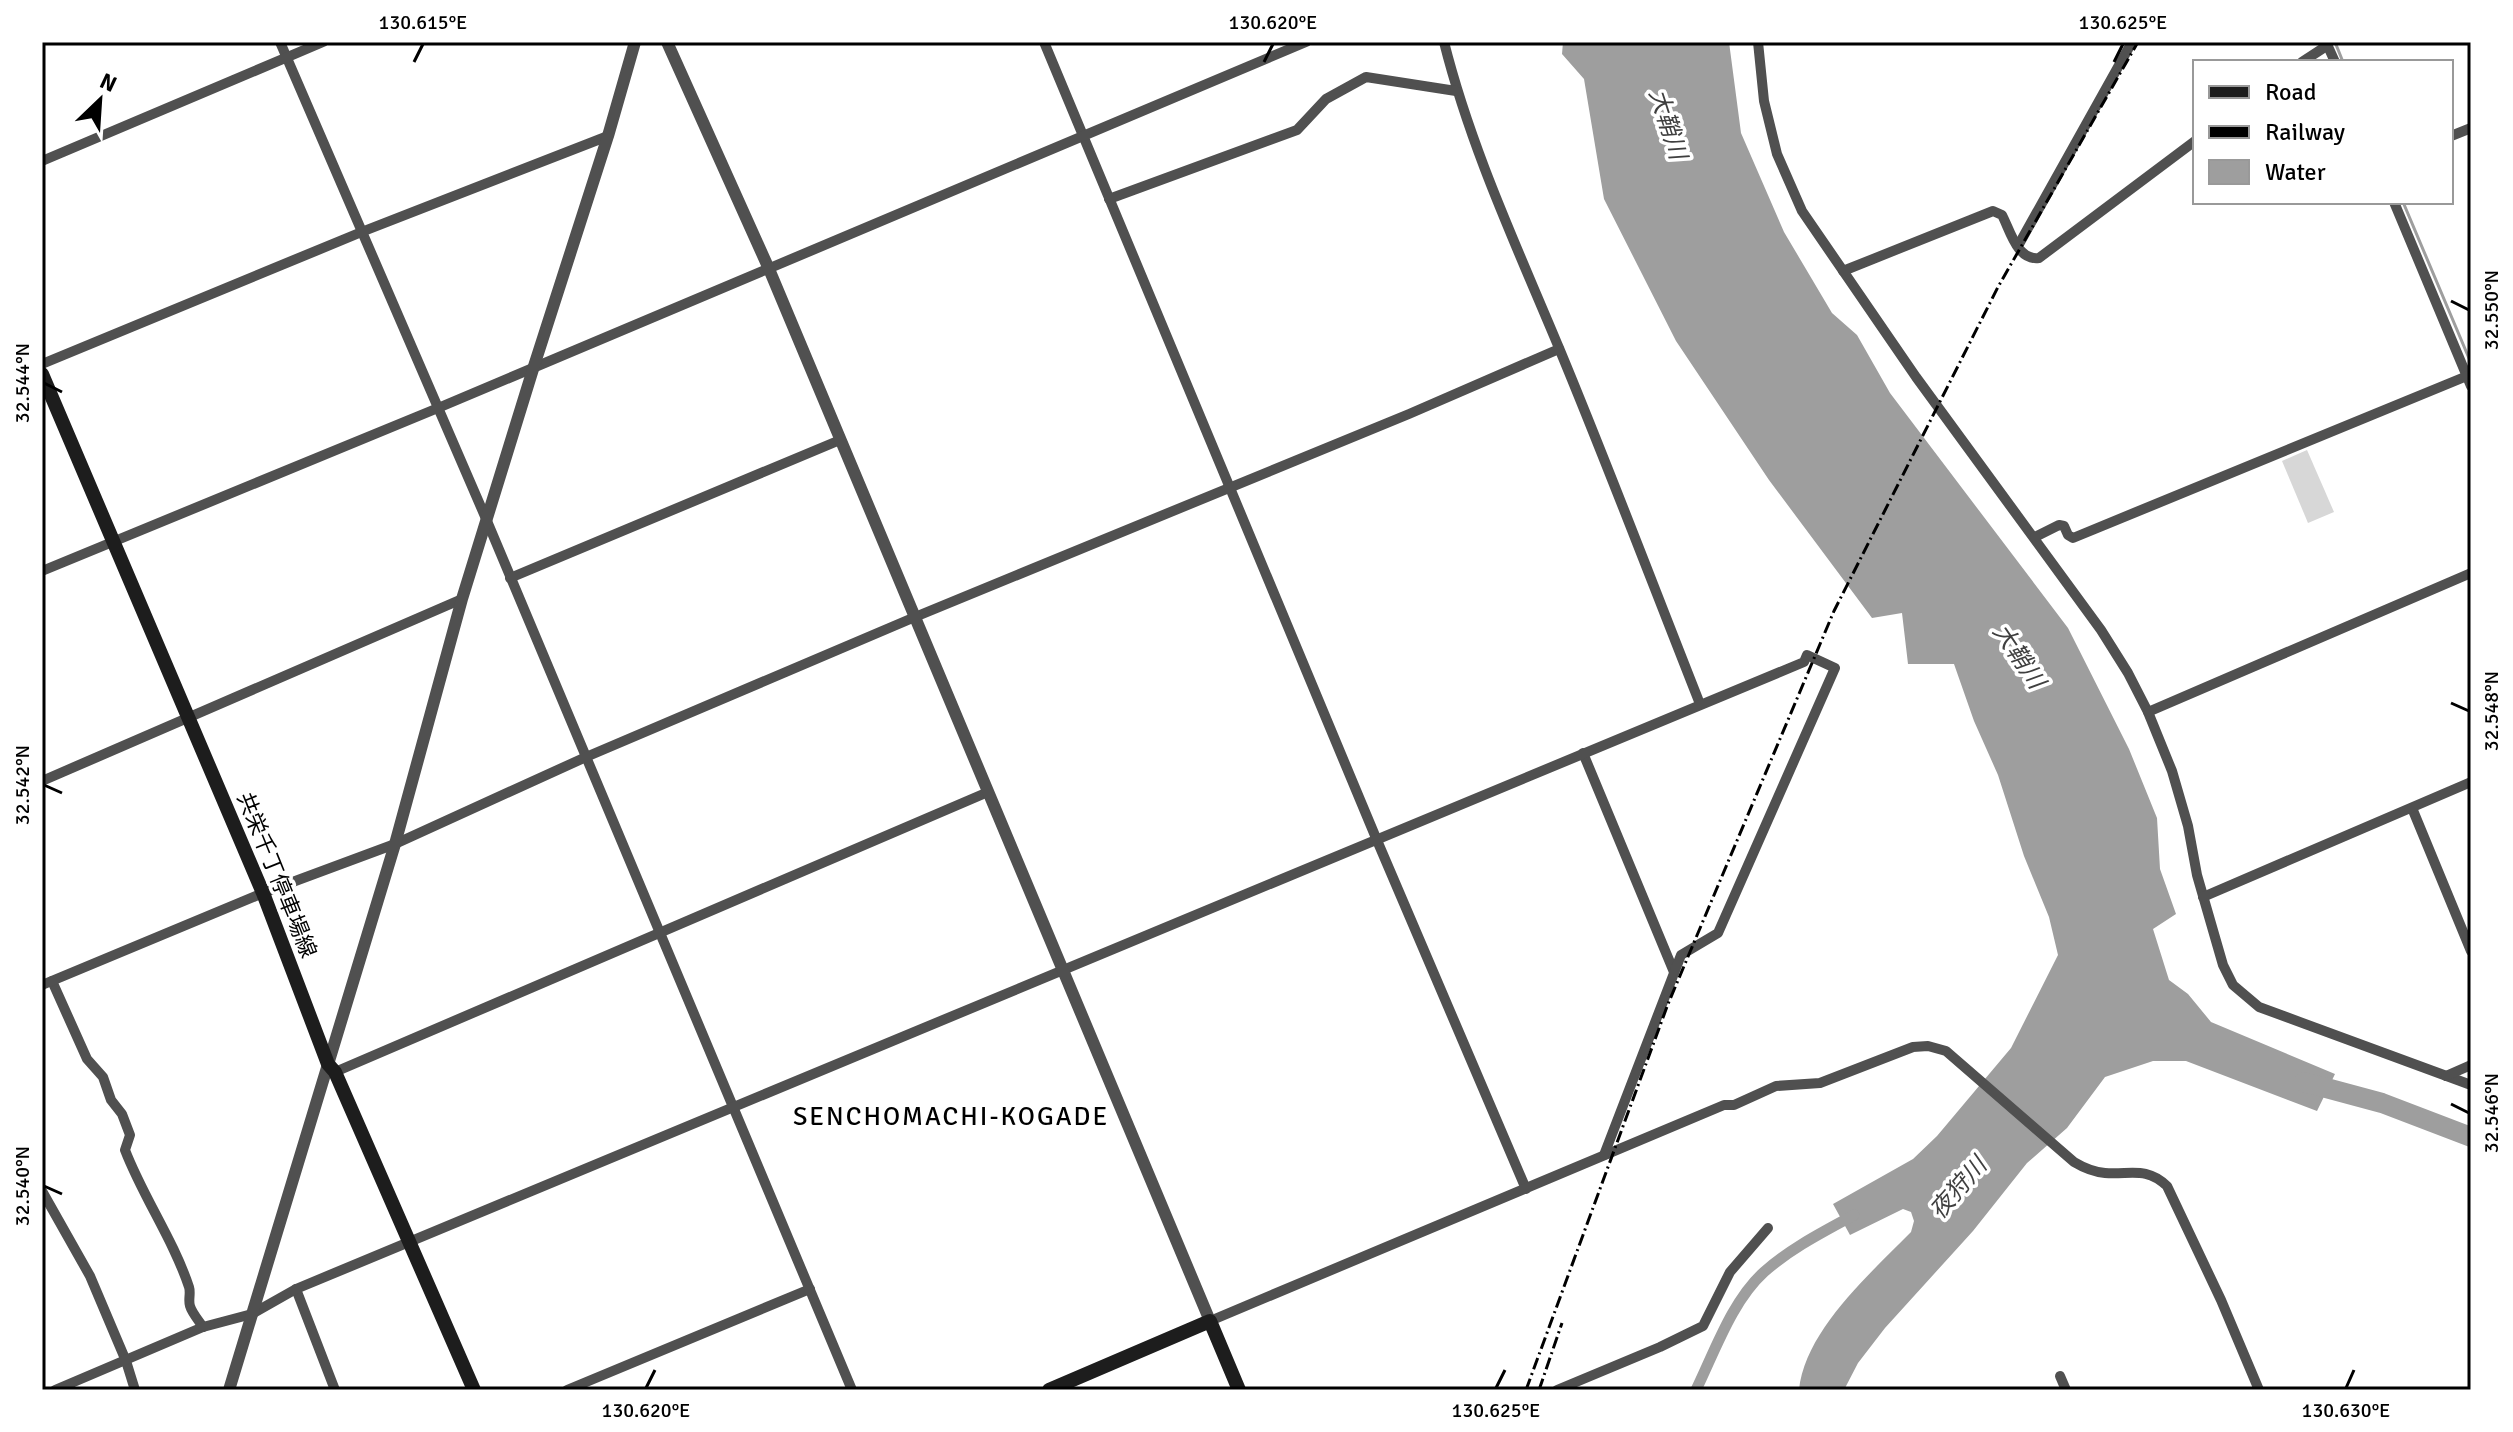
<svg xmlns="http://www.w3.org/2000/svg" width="2513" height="1432" font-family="Signika,'Noto Sans JP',sans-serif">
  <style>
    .green { fill: #d7d7d7 }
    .water { fill: #9e9e9e }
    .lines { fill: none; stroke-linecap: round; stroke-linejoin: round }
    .stream { stroke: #9e9e9e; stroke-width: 3 }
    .canal { stroke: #9e9e9e; stroke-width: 11 }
    .river { stroke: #9e9e9e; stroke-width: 20 }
    .minor { stroke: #505050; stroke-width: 10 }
    .tertiary { stroke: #505050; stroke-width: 12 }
    .secondary { stroke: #1d1d1d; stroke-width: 14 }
    .rail { stroke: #000; stroke-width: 3; stroke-dasharray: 12 4 2 4; stroke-linecap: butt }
    .ticks { fill: none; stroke: #000; stroke-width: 3 }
    .labels { text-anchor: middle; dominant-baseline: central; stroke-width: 7; stroke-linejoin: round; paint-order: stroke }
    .street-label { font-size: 22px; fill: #000; stroke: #fff }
    .water-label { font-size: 24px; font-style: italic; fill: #3f3f3f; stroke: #fff }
    .quarter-label { font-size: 26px; letter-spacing: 2px; fill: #000; stroke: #fff }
    .neatline { fill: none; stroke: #000; stroke-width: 3 }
    .ticks-label { font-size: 20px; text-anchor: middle; fill: #000 }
  </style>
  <rect width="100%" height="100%" fill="#fff"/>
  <polygon class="green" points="2307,450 2334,512 2308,523 2282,461"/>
  <path class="water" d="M1563,42h166l12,91 43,99 48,81 25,22 33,58 178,235 61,121 28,69 3,51 16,45 -23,15 16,51 19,14 23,28 124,52 -18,37 -131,-50h-33l-48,16 -38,51 -40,35 -54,68 -88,97 -27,35 -14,27h-45c6,-60 72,-117 112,-158l3,-11 -3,-9 -8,-3 -53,26 -17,-31 80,-45 24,-23 74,-88 47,-93 -9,-38 -25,-61 -26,-81 -24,-54 -20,-57h-46l-6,-51 -30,5 -103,-138 -93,-139 -72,-142 -20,-120 -22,-25z"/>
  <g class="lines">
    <g class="stream">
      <polyline points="2335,42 2343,62"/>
      <polyline points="2403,202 2471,363"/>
    </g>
    <path class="canal" d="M1696,1390c19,-39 36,-89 68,-118 27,-24 59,-40 90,-57"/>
    <polyline class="river" points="2304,1082 2382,1103 2471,1137"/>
    <g class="minor">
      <polyline points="280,42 487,521 852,1390"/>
      <polyline points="1044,42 1376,838 1526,1189"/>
      <path d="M1444,42c27,107 73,205 115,306 49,118 94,237 141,356"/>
      <polyline points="1758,42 1764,101 1777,154 1802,211 1916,377 2101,630 2128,673 2148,712 2172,771 2188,826 2197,875 2223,965 2233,985 2259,1007 2471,1085"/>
      <polyline points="2326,42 2335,62"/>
      <polyline points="2302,62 2328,45"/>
      <polyline points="2451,136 2471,128"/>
      <polyline points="42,161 323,42"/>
      <polyline points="1109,199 1297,130 1326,99 1366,77 1456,91"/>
      <polyline points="2394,202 2471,386"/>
      <polyline points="2018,246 2132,42"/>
      <path d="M1843,271l150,-60 9,4c8,15 15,46 37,43l156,-117"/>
      <polyline points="42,364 364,231 608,136"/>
      <polyline points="2035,537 2059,525 2064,526 2068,535 2073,538 2467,376"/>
      <polyline points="42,571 438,408 1306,42"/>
      <polyline points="510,578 840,440"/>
      <polyline points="2148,712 2471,573"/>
      <polyline points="1583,753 1674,972"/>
      <polyline points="42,781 462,599"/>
      <polyline points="2412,808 2471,951"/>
      <polyline points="2203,897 2471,782"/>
      <path d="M52,981l35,78 16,18 8,23 11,14 8,21 -5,15c18,47 48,89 64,137 2,6 -1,13 1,19 2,7 9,15 13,21"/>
      <polyline points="42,985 263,893 395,844 586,757 915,617 1409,414 1559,349"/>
      <polyline points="335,1072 988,792"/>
      <polyline points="2446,1076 2471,1065"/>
      <polyline points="42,1191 90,1276 126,1361 135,1390"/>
      <polyline points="296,1289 335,1390"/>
      <path d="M1210,1321l514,-216h10l42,-19 44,-3 93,-36 15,-1 18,5 128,111c10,6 20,10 31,11 25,2 41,-7 62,13l54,114 38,90"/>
      <polyline points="2060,1376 2066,1390"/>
      <polyline points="55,1390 203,1327 252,1314 296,1289 1804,662 1807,655 1835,668 1718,933 1681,955 1604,1155"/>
      <polyline points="567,1390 810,1289"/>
      <polyline points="1557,1390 1660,1347 1703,1326 1730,1272 1768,1228"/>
    </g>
    <g class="tertiary">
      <polyline points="667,42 769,269 1210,1321"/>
      <polyline points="229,1390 395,844 462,599 534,366 608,136 635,42"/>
    </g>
    <g class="secondary">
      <polyline points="42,374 263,893 328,1064 335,1072 474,1390"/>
      <polyline points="1049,1390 1210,1321 1239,1390"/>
    </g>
    <g class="rail">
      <polyline points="1526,1390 1668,1004 1834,611 1998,287 2138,42"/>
      <polyline points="1539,1390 1562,1323"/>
    </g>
  </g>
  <path class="ticks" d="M414,62l9,-18M1264,62l9,-18M2114,62l9,-18M2451,301l18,9M44,383l18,9M2451,703l18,8M44,785l18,8M2451,1104l18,9M44,1186l18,8M646,1388l9,-18M1496,1388l9,-18M2346,1388l8,-18"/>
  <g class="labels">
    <g class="street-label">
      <text transform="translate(277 875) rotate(68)">共栄千丁停車場線</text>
    </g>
    <g class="water-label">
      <text transform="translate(1668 124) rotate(72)">大鞘川</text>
      <text transform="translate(2019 656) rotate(56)">大鞘川</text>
      <text transform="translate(1958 1188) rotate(-49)">夜狩川</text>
    </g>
    <g class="quarter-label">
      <text x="951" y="1117">SENCHOMACHI-KOGADE</text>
    </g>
  </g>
  <rect width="2513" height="1432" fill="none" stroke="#ffffff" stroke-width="88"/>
  <rect x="2193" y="60" width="260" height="144" fill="#ffffff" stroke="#999999" stroke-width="2"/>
  <rect x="2209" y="86" width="40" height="12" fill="#1d1d1d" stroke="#999999" stroke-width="2"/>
  <text x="2265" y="100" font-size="24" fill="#000000">Road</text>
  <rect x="2209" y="126" width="40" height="12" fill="#000000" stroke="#999999" stroke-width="2"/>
  <text x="2265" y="140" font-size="24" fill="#000000">Railway</text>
  <rect x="2209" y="160" width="40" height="24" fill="#9e9e9e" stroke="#999999" stroke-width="2"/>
  <text x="2265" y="180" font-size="24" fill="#000000">Water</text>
  <g transform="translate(100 100) rotate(25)" stroke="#ffffff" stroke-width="6" paint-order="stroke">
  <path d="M0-6L14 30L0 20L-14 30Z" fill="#000000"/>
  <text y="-12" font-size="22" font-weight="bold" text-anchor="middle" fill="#000000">N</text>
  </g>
  <rect x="44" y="44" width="2425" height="1344" class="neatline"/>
  <g class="ticks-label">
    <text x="423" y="29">130.615°E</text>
    <text x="1273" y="29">130.620°E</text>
    <text x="2123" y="29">130.625°E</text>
    <text transform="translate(2491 310) rotate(-90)" y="7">32.550°N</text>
    <text transform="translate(22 383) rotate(-90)" y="7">32.544°N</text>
    <text transform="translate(2491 711) rotate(-90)" y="7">32.548°N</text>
    <text transform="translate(22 785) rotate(-90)" y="7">32.542°N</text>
    <text transform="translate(2491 1113) rotate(-90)" y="7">32.546°N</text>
    <text transform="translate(22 1186) rotate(-90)" y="7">32.540°N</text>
    <text x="646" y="1417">130.620°E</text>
    <text x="1496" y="1417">130.625°E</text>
    <text x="2346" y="1417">130.630°E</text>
  </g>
</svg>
